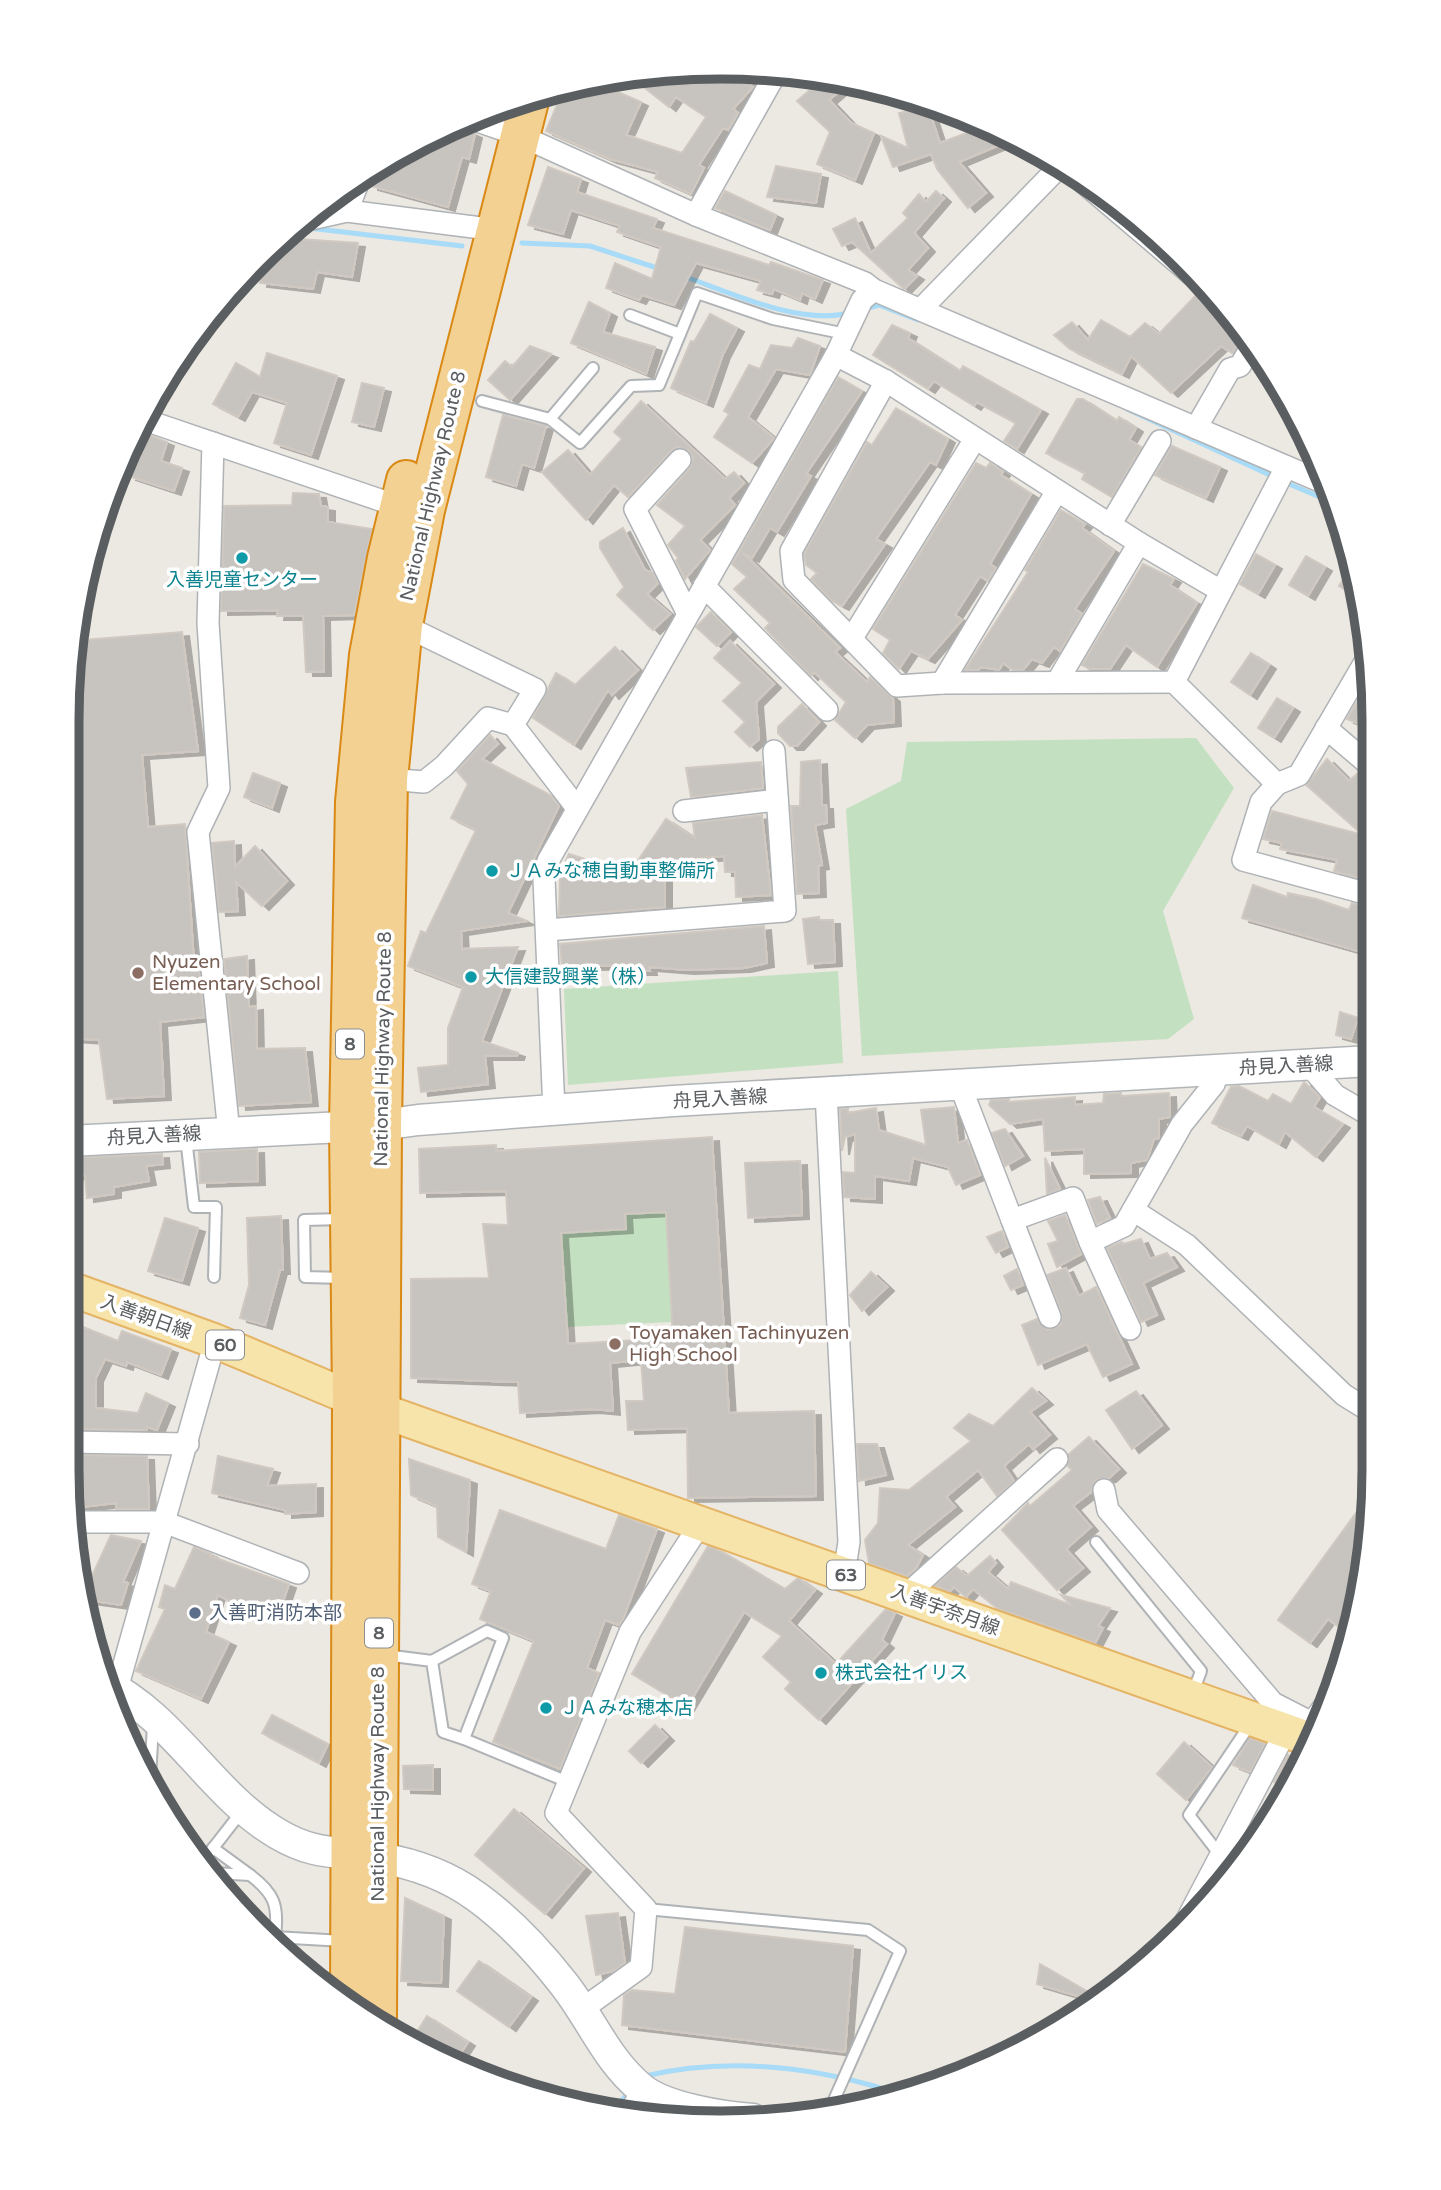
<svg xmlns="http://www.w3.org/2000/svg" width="1441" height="2190" font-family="'Varela Round','Noto Sans JP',sans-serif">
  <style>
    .green { fill: #c3e1c0 }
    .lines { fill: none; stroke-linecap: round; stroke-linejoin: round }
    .stream { stroke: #a7dbf7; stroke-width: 5 }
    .building { fill: #c7c3be; stroke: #d0c9c1; stroke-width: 2; fill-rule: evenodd; filter: url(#shadow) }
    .lane-casing { stroke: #afb3b6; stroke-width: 14 }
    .street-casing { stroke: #afb3b6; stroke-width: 24 }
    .secondary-casing { stroke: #b1b5b8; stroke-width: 33 }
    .primary-casing { stroke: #e4b363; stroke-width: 37 }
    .highway-casing { stroke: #d98914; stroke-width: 42 }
    .lane { stroke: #fff; stroke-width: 10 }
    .street { stroke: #fff; stroke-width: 21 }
    .secondary { stroke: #fff; stroke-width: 30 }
    .primary { stroke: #f7e4ab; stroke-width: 33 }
    .highway { stroke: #f3d192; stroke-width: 38 }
    .culture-dot { fill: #0f9aa8; stroke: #fff; stroke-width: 2.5 }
    .education-dot { fill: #8d6e63; stroke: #fff; stroke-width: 2.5 }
    .service-dot { fill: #5c6f8a; stroke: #fff; stroke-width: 2.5 }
    .labels { text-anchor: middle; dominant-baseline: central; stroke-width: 7; stroke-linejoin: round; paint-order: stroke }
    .shield { fill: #fff; stroke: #8c8e90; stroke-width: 2 }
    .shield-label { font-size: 18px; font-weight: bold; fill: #5a5e61 }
    .street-label { font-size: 19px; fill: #5a5e61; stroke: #fff }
    .culture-label { font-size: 19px; fill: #0d838f; stroke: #fff; text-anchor: start }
    .education-label { font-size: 19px; fill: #785e54; stroke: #fff; text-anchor: start }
    .service-label { font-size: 19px; fill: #4e5e75; stroke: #fff; text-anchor: start }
    .rim { fill: none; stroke: #5a5e61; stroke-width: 9 }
  </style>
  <defs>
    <filter id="shadow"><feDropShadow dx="7" dy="4" stdDeviation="0" flood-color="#0004"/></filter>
  </defs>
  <rect width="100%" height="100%" fill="#ece8e2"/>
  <g class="green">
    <polygon points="1196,738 1234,788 1163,911 1194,1019 1168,1039 862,1056 846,809 901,781 907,742"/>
    <polygon points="838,971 843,1063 568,1085 564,989"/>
    <polygon points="666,1212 672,1322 566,1327 561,1233 625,1229 625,1214"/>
  </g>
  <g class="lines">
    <g class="stream">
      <polyline points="309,228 462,246"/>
      <polyline points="522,243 590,246 660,269"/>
      <path d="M683,276c46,16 117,50 165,37"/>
      <polyline points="865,309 879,305 918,320"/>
      <polyline points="1127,409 1274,477"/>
      <polyline points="1282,481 1334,503"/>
      <path d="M645,2076c85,-20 175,-9 258,19"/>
      <polyline points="617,2106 630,2091"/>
    </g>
  </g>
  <g class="building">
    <polygon points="677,68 754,70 747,82 753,87 733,109 738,113 728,130 723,128 699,165 704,168 691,194 655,178 658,172 610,159 546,131 565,86 595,82 641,102 626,135 682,153 706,117 676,97 669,107 645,88 658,71"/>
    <polygon points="825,77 850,82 829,100 851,123 874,133 855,180 817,164 830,132 797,101"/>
    <polygon points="928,107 940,143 985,126 1014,139 959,162 986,193 968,208 937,169 931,154 893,167 881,136 908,148 899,113"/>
    <polygon points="454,125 475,134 469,159 462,157 448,207 371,186 371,171 431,134"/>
    <polygon points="776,166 821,174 816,203 767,197"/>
    <polygon points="548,167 581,179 577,192 657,219 653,228 769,265 771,262 823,280 815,299 802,293 800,300 774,289 772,294 757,290 761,281 696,263 674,305 642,295 639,300 606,288 615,263 652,279 661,247 617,232 620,226 571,210 563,234 528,225"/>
    <polygon points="725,191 776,215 770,230 715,208"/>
    <polygon points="936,191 944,198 914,233 928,248 908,270 917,276 904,289 852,242 842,246 833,229 855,218 871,253 908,218 903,213 919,194 926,202"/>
    <polygon points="283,238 358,243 352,277 317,272 313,289 260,283 265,256"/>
    <polygon points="1196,295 1208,297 1228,317 1230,315 1240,323 1246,333 1232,353 1221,346 1171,393 1131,356 1122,374 1070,349 1054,335 1072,322 1088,340 1101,320 1130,337 1145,323 1159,334"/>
    <polygon points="589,302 610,313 603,332 655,347 646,374 571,343"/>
    <polygon points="710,314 737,328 723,354 706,403 671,388 691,341 694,342"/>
    <polygon points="892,325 910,333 908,338 960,371 963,366 1041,410 1017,449 1004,441 1016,423 977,402 974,406 934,381 928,389 873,355"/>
    <polygon points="798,338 820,346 810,375 776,369 748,417 774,438 752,463 714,437 729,414 724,411 749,365 760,369 771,345 792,348"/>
    <polygon points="530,346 551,354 510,400 488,380 505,361 512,367"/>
    <polygon points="267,353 337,376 311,455 274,443 287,403 252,392 238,417 213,404 236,363 260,377"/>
    <polygon points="838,377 862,391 806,474 811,476 777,532 770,528 752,558 743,553 840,648 835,652 867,682 870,677 893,698 894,722 867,725 855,738 835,720 846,702 814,672 811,676 765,628 770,623 734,589 747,577 732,564"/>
    <polygon points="362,383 384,388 374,427 352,422"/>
    <polygon points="1077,399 1083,399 1117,421 1119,417 1136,428 1129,440 1141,447 1112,497 1082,479 1085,473 1046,453"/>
    <polygon points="641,401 725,479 734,472 744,483 729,498 735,505 700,540 710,550 685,579 676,561 678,558 668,545 685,526 657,505 690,468 693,457 688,450 677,447 671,451 628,497 614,485 586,520 542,472 568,450 590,475 622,439 614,432"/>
    <polygon points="896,408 948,439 936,465 930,462 876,539 885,544 842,606 832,601 811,579 817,573 806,565 804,554 867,442 872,445"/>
    <polygon points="503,415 546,426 534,468 522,464 516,486 486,477"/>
    <polygon points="144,433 167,442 161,461 182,468 174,491 129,476"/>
    <polygon points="1172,446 1220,467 1206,498 1155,475"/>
    <polygon points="976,463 986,468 990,463 1003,472 1001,475 1031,494 990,564 996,568 988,581 980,576 955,615 962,620 928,659 911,651 899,669 883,653 890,640 873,629"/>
    <polygon points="293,493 319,494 321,506 328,507 328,522 372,529 354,615 323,616 324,672 306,672 303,616 277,616 278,610 221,611 224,506 292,505"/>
    <polygon points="1061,510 1085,524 1082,528 1114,551 1075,609 1082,614 1060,651 1054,647 1042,663 1032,659 1023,670 1013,670 1003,663 999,670 981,667 978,670 965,670 1028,572 1025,570"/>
    <polygon points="623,528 645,570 653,573 658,583 647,594 670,614 653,630 617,595 624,587 600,548 600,542"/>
    <polygon points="1256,554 1275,565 1258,594 1240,584"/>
    <polygon points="1306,556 1325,567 1308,596 1289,585"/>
    <polygon points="1354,563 1360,599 1339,586"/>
    <polygon points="1143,564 1174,579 1170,585 1197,603 1157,667 1126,645 1110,669 1090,669 1082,665"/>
    <polygon points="711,612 731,632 717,646 696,627"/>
    <polygon points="182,632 198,751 142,755 148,827 185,824 194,963 198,962 204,1017 160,1022 164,1096 107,1099 99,1040 69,1038 72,641"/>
    <polygon points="730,641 774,684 756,702 759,739 750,747 735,732 745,722 723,701 742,683 714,658"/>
    <polygon points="615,647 638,670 612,695 608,690 574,745 533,718 556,673 575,685"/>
    <polygon points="1251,653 1269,665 1250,695 1231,682"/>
    <polygon points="1373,675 1373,729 1347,719"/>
    <polygon points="1277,698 1293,708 1274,738 1258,728"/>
    <polygon points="802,704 819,722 797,746 790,746 778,733 778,727"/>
    <polygon points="490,735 498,744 482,759 550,795 559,806 508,913 527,921 461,931 462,949 518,947 482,1041 518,1053 517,1056 485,1056 488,1084 421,1092 418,1068 448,1065 448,1028 463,987 408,966 421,931 426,933 476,830 451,818 468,784 457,771"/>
    <polygon points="1327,759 1349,781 1358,773 1372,782 1364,792 1373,800 1372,849 1367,855 1362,879 1334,871 1337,860 1280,849 1282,843 1263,839 1272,811 1363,835 1306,785"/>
    <polygon points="820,760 822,805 826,805 827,823 815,825 822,865 818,866 819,893 797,894 791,806 800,806 801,762"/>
    <polygon points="761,762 763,788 691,797 686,768"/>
    <polygon points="253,773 280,783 272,808 244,797"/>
    <polygon points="762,815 771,895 736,897 735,872 725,872 724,856 691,859 691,862 665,862 665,907 559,916 560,874 569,854 594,862 591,872 631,871 666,819 695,838 693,823"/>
    <polygon points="234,841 235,867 255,846 287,881 262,906 236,882 238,911 219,912 212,843"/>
    <polygon points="1253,885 1287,897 1288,893 1316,899 1349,910 1352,903 1365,907 1361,920 1372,922 1372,955 1242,918"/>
    <polygon points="819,917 819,920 833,920 835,962 808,964 803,919"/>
    <polygon points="764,926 767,963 744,968 687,970 649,967 650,971 628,971 627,965 562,967 560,944"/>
    <polygon points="247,956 249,1007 256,1006 257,1049 305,1048 311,1102 239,1106 224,959"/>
    <polygon points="1340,1012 1358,1018 1351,1039 1336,1035"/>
    <polygon points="1304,1082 1320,1097 1314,1107 1343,1124 1316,1157 1285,1132 1279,1144 1247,1126 1241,1136 1212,1123 1231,1087 1239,1086 1268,1101 1273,1094 1291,1104"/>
    <polygon points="1121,1093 1121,1096 1169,1093 1170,1117 1159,1119 1159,1138 1154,1139 1147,1160 1131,1163 1131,1173 1084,1174 1084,1149 1045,1151 1043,1119 1010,1124 989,1105 991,1100 1009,1099 1009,1102 1075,1097 1075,1105 1103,1103 1104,1094"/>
    <polygon points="954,1107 958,1143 967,1140 980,1175 956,1185 948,1167 913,1158 909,1181 875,1176 875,1199 844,1197 843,1172 855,1173 855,1134 845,1137 842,1151 840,1109 848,1108 848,1113 876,1108 879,1130 926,1145 921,1110"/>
    <polygon points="1005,1129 1023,1156 1005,1166 992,1133"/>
    <path d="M712,1137l17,276 85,-2 2,85 -128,2 -1,-70 -59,2 -2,-29h18l-3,-41 -31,3 3,48 -20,-2 -73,4 -2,-31 -107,-4v-99l78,-1 -6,-54 25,1 -2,-34 -86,2 -1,-44 77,-4v6zM666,1212l7,126 -105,6 -7,-111 65,-4 -1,-15z"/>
    <polygon points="257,1149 258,1181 200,1183 199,1152"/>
    <polygon points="162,1154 163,1164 146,1166 149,1181 114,1187 114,1194 87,1198 85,1175 68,1176 69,1158"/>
    <polygon points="1045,1158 1060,1189 1047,1194"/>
    <polygon points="800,1161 802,1215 748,1218 745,1163"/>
    <polygon points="1100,1197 1110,1218 1097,1224 1088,1200"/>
    <polygon points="1065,1215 1081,1254 1057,1267 1048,1244 1058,1241 1048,1221"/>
    <polygon points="281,1216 283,1270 280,1270 265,1325 240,1318 249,1285 247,1218"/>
    <polygon points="165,1218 198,1228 182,1281 148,1271"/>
    <polygon points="1002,1231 1008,1247 996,1253 987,1237"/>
    <polygon points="1141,1239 1150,1259 1167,1253 1177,1267 1143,1283 1157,1315 1141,1322 1107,1248 1122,1242 1123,1244"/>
    <polygon points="1066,1268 1079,1296 1096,1287 1132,1364 1103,1377 1087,1344 1038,1365 1022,1325 1037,1319 1047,1330 1061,1325 1062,1313 1047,1275"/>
    <polygon points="1017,1269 1023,1285 1011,1290 1004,1276"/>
    <polygon points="871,1272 887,1287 862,1311 850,1295"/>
    <polygon points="68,1321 118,1341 122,1331 171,1349 161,1375 127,1362 126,1366 105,1359 96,1378 96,1408 138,1413 146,1393 168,1403 157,1430 147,1427 147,1430 73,1429 67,1426"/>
    <polygon points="1032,1388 1046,1401 1030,1412 1050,1435 1033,1449 1029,1444 1004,1466 1014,1481 997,1496 978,1470 946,1497 955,1507 908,1545 923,1555 916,1568 907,1576 869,1563 865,1540 878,1523 880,1488 909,1490 971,1441 954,1428 969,1414 993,1426"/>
    <polygon points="1136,1391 1162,1425 1132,1449 1106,1410"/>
    <polygon points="1089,1437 1119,1469 1109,1478 1096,1480 1091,1492 1073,1506 1091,1527 1066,1549 1083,1568 1057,1590 1002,1530 1028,1503 1030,1506 1072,1470 1068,1466 1069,1454"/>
    <polygon points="857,1444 877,1444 886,1475 859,1481"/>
    <polygon points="67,1455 147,1456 149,1509 116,1509 116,1503 73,1508"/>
    <polygon points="218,1456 273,1469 267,1486 316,1484 316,1512 285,1514 285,1510 212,1493"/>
    <polygon points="409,1459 470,1480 466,1552 438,1537 437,1506 411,1495"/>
    <polygon points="1369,1495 1369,1548 1361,1559 1367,1563 1348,1634 1328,1619 1310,1643 1278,1620"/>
    <polygon points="500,1510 606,1549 619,1515 657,1529 623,1619 619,1625 605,1620 587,1668 599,1673 560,1769 493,1742 534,1641 480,1619 491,1591 472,1584"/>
    <polygon points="111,1535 141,1541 123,1582 128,1583 121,1605 88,1600 86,1589"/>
    <polygon points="708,1546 722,1552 785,1589 798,1578 815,1590 789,1621 836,1664 886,1609 895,1613 882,1640 887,1644 819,1720 785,1689 791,1682 763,1657 782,1636 744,1612 687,1707 632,1674"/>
    <polygon points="194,1547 211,1554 210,1556 289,1584 279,1613 239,1602 238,1605 218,1595 206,1632 229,1642 201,1699 136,1671 165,1609 159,1607 165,1585 175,1589"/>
    <polygon points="990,1556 996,1563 988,1572 1008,1589 1011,1582 1071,1605 1061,1595 1110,1608 1098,1626 1103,1628 1095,1643 997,1608 973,1589 966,1597 954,1587 950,1591 935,1586 956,1567 967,1576"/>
    <polygon points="272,1715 328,1744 319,1763 262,1733"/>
    <polygon points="655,1725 667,1737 641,1763 629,1751"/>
    <polygon points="1250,1738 1265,1744 1250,1772 1233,1765"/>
    <polygon points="1184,1742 1212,1767 1186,1800 1157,1774"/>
    <polygon points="1288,1755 1300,1760 1284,1786 1274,1782"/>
    <polygon points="433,1765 433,1790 404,1789 403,1766"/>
    <polygon points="514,1809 584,1868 545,1914 475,1855"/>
    <polygon points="405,1898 444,1916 441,1983 401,1981"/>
    <polygon points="618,1913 625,1963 613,1971 596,1975 586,1916"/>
    <polygon points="685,1927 853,1946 845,2052 622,2025 624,1995 632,1990 675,1994"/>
    <polygon points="479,1961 531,1997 509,2027 457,1991"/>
    <polygon points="1040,1964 1093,1995 1091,2000 1037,1984"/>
    <polygon points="427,2016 468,2042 456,2060 414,2037"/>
  </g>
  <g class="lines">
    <g class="lane-casing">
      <g id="lane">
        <polyline points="630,315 680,334"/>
        <polyline points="482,401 550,419 593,368"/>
        <polyline points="550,419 580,443 631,386 659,385 697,293 773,319 846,334"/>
        <polyline points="186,1138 194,1207 216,1207 214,1277"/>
        <polyline points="343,1219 304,1220 305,1277 343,1278"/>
        <polyline points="1096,1542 1201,1671 1192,1695"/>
        <polyline points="385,1655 432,1661 443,1732 464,1739 503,1638 487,1631 432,1661"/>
        <polyline points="464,1739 568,1782"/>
        <polyline points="150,1778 153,1725"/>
        <polyline points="213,1848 250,1875 214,1873"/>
        <polyline points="1220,1855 1189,1815 1251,1723"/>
        <polyline points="203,1861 242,1811"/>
        <path d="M250,1875c24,18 29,30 25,61"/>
        <polyline points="646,1909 868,1930 900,1951 830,2109"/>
        <polyline points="274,1937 344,1941"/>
      </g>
    </g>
    <g class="street-casing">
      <g id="street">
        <polyline points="472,119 521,136 696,215 865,283 874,290 1327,484"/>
        <polyline points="1064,166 1204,285"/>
        <polyline points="347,211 360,178"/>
        <polyline points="696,215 777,71"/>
        <polyline points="302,221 347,211 497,230"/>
        <polyline points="921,309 1062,164"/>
        <polyline points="836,355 886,381 1139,543 1221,591"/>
        <polyline points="886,381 791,551 794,580 897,686 942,683 1174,682 1286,467"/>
        <polyline points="142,419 383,501 409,507"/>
        <polyline points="1196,428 1230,369 1240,366 1253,344"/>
        <polyline points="213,443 208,623 219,788 198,832 229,1133"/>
        <polyline points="680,460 635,509 688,614"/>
        <polyline points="1110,525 1160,441"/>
        <polyline points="704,586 827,710"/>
        <polyline points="403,625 535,689 513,725 577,808"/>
        <polyline points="852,638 975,439"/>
        <polyline points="1057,682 1139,543"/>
        <polyline points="1174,682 1277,784 1299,775 1369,655"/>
        <polyline points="942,683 1057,491"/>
        <polyline points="1326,728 1373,768"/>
        <polyline points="388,779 424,782 444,766 488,718 513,725"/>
        <polyline points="1277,784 1261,802 1243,860 1372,895"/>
        <polyline points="684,811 777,800"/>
        <polyline points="547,930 785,911 774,751"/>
        <polyline points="1309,1065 1335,1095 1371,1116"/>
        <polyline points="960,1085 1012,1220 1073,1198 1090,1242 1124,1226 1182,1124 1214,1084 1218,1070"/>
        <polyline points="826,1093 849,1542 844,1574"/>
        <polyline points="554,1111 544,879 548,861 836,355 862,300 874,290"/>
        <polyline points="1133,1210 1187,1245 1344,1395 1370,1411"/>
        <polyline points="1012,1220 1050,1317"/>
        <polyline points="1090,1242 1130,1329"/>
        <polyline points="67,1442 188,1444"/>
        <polyline points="1104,1490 1108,1510 1273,1703 1312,1723"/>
        <polyline points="75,1522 164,1522 298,1573"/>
        <polyline points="905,1596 1057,1459"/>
        <polyline points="117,1689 215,1341"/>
        <polyline points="1303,1735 1331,1697"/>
        <polyline points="1184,1925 1286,1731"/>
        <polyline points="581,2010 641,1967 646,1909 556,1813 630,1632 701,1523"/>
        <polyline points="631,2109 644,2091"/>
      </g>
    </g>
    <g class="secondary-casing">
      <g id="secondary">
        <polyline points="69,1141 382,1125 418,1120 673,1101 1371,1061"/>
        <path d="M102,1682c72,34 109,113 176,152 39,23 61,16 102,24 36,6 67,17 97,39 33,24 61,54 86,86 28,35 43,77 79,106 24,19 81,28 111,30"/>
      </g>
    </g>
    <g class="primary-casing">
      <polyline id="primary" points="68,1288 215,1341 380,1410 1312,1740"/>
    </g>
    <g class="highway-casing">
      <g id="highway">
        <polyline points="350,2003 352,1398 349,1126 355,802 369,655 387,558 406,480"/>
        <polyline points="377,2017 382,1125 388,779 403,625 425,510 530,97"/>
      </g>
    </g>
    <use href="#lane" class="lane"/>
    <use href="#street" class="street"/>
    <use href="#secondary" class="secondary"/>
    <use href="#primary" class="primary"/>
    <use href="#highway" class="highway"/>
  </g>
  <g class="culture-dot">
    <circle cx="242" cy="558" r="7"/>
    <circle cx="492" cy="871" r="7"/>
    <circle cx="471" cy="977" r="7"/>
    <circle cx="821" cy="1673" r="7"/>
    <circle cx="546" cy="1708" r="7"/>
  </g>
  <g class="education-dot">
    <circle cx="138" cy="973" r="7"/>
    <circle cx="615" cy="1344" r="7"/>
  </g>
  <circle class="service-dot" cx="195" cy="1613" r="7"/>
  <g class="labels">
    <g class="shield">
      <rect x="336" y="1029.5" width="28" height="29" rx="5"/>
      <rect x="206" y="1330.5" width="38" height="29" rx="5"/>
      <rect x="827" y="1560.5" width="38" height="29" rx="5"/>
      <rect x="365" y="1618.5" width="28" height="29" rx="5"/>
    </g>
    <g class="shield-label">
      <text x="350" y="1044">8</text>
      <text x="225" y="1345">60</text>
      <text x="846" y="1575">63</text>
      <text x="379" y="1633">8</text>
    </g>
    <g class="street-label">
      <text transform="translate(433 486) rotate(-77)">National Highway Route 8</text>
      <text transform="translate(383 1049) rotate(-89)">National Highway Route 8</text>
      <text transform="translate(1286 1066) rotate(-3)">舟見入善線</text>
      <text transform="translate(720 1099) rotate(-3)">舟見入善線</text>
      <text transform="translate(154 1136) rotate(-3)">舟見入善線</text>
      <text transform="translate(146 1317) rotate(20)">入善朝日線</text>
      <text transform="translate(945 1610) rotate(20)">入善宇奈月線</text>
      <text transform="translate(378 1784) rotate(-90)">National Highway Route 8</text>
    </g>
    <g class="culture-label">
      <text x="242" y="580" text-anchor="middle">入善児童センター</text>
      <text x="506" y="871">ＪＡみな穂自動車整備所</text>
      <text x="485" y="977">大信建設興業（株）</text>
      <text x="835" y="1673">株式会社イリス</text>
      <text x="560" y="1708">ＪＡみな穂本店</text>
    </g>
    <g class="education-label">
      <text x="152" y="962">Nyuzen<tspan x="152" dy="22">Elementary School</tspan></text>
      <text x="629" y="1333">Toyamaken Tachinyuzen<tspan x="629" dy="22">High School</tspan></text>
    </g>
    <g class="service-label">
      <text x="209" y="1613">入善町消防本部</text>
    </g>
  </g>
  <path d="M0 0H1441V2190H0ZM720 79H721A641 641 0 0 1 1362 720V1470A641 641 0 0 1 721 2111H720A641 641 0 0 1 79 1470V720A641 641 0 0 1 720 79Z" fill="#fff" fill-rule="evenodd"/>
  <path class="rim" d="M720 79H721A641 641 0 0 1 1362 720V1470A641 641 0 0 1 721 2111H720A641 641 0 0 1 79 1470V720A641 641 0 0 1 720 79Z"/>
</svg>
